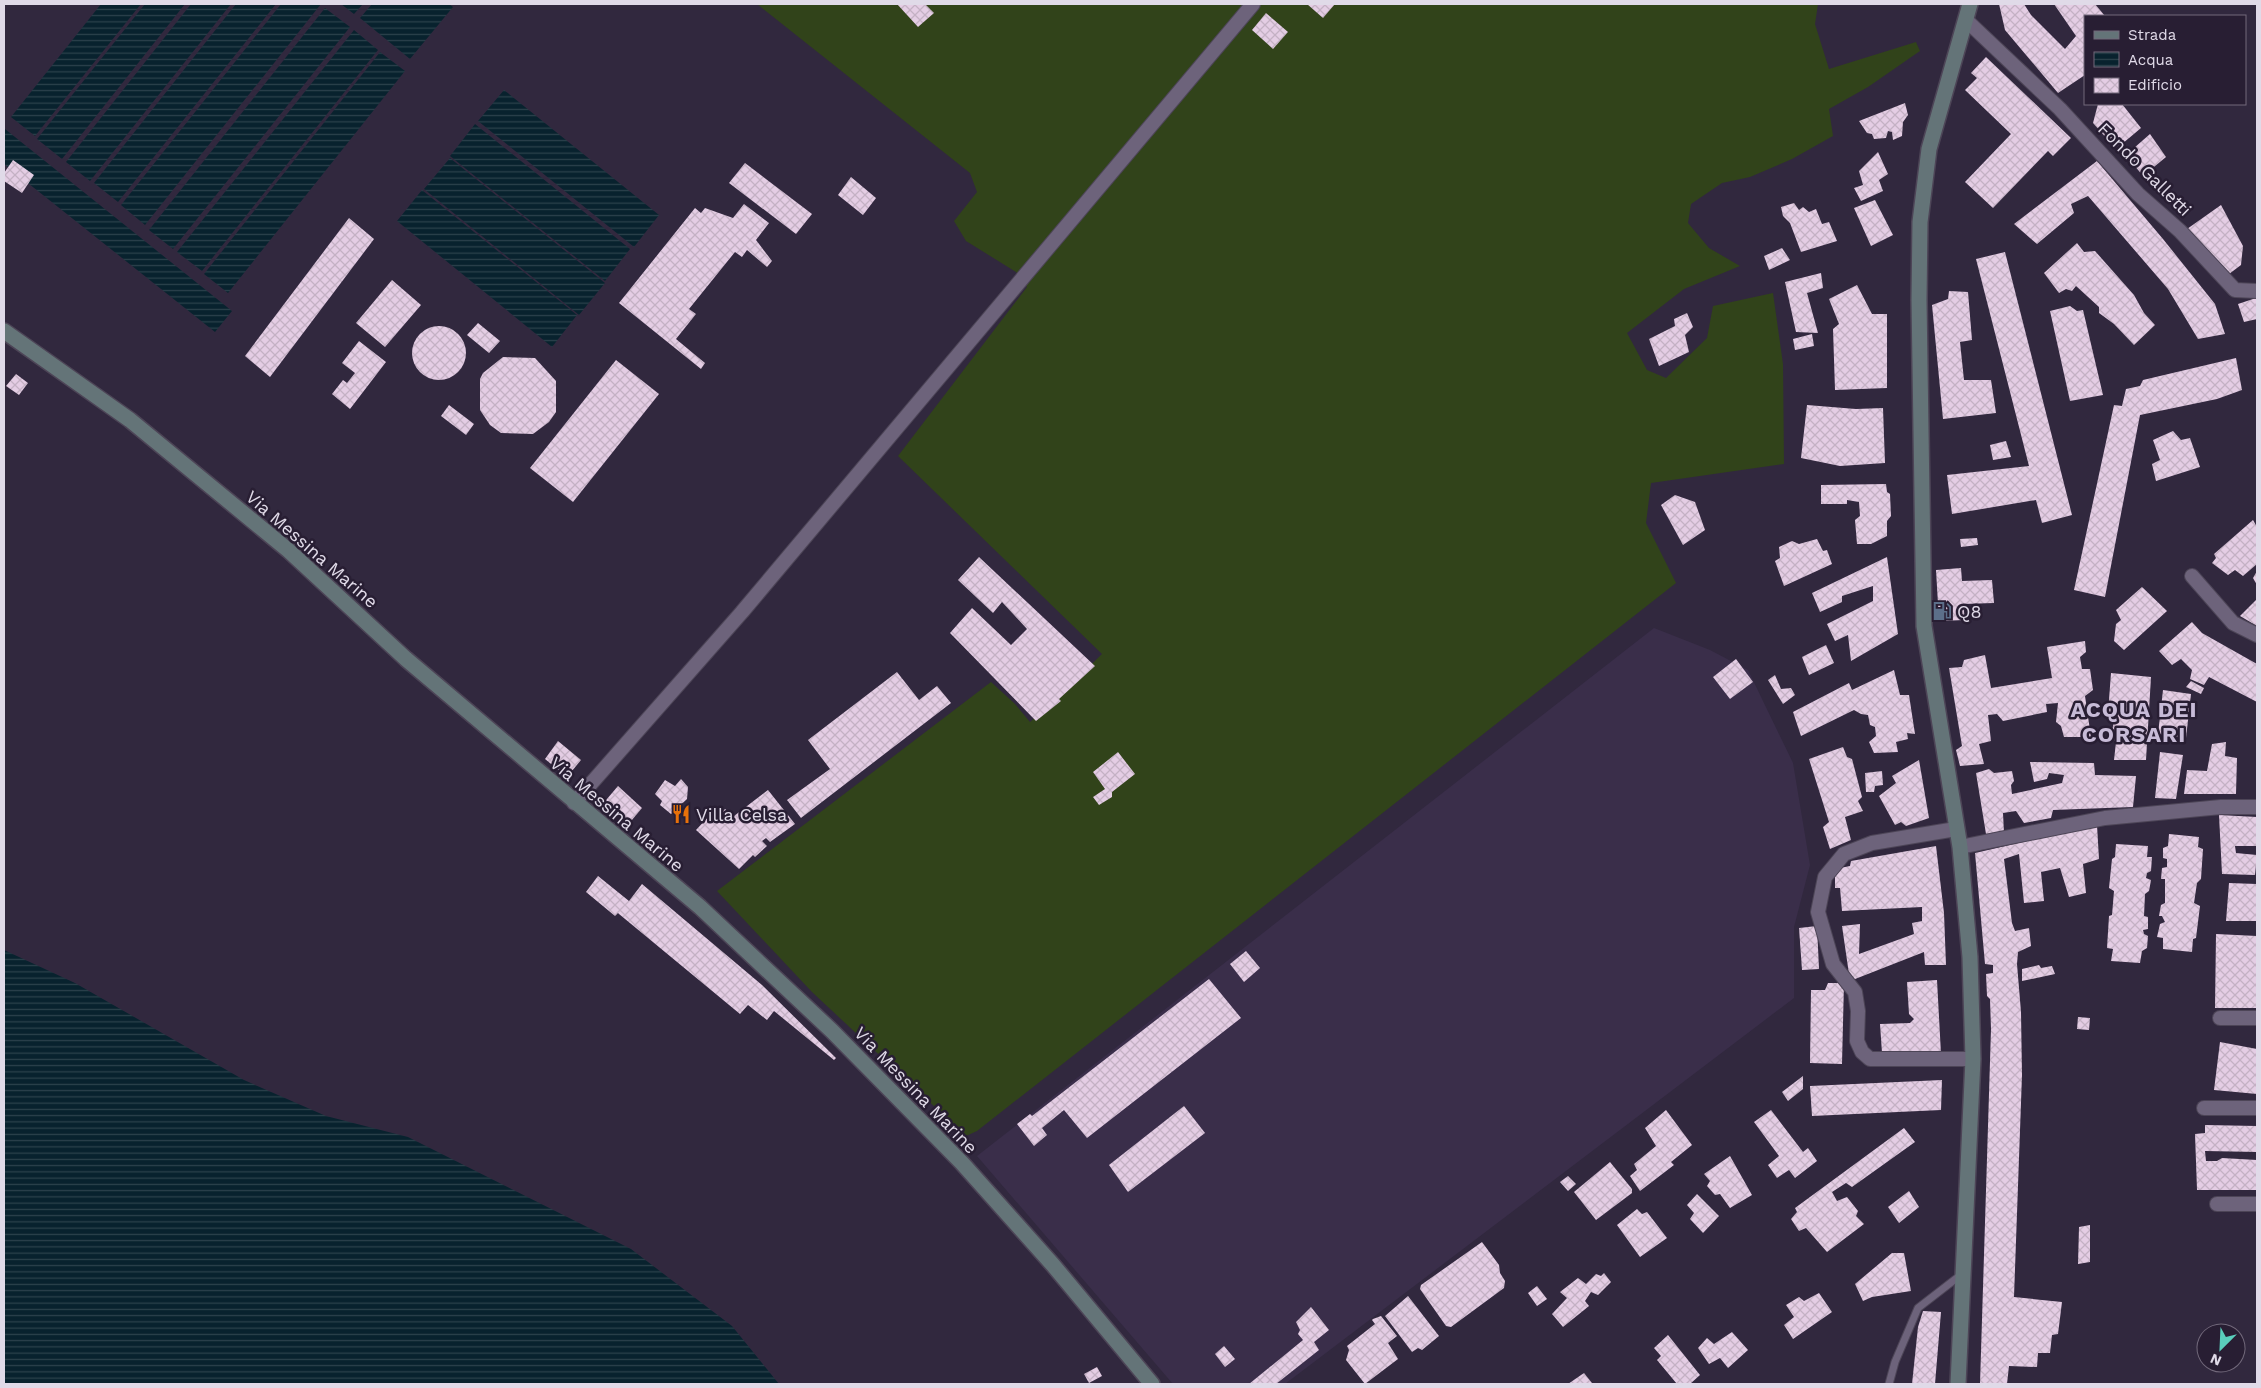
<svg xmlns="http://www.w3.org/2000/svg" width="2261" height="1388" font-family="'Work Sans',sans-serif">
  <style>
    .built { fill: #3a2e4a }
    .grass { fill: #31431a }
    .water { fill: url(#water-rules) }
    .building { fill: url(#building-cross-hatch) }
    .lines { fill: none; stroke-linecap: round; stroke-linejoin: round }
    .lane-casing { stroke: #4d4557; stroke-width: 9 }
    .street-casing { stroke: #4d4557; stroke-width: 16 }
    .secondary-casing { stroke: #4d4557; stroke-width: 18 }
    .lane { stroke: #6d637b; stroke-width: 7 }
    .street { stroke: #6d637b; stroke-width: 14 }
    .secondary { stroke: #647478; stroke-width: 15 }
    .labels { text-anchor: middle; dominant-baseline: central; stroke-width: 5; stroke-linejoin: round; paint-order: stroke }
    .street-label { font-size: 18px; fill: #e0dae8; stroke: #281e33 }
    .poi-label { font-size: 18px; fill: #e0dae8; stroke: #281e33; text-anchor: start }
    .district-label { font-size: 22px; font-weight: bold; letter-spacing: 1px; fill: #c7bbd7; stroke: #281e33 }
  </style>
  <defs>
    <pattern id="water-rules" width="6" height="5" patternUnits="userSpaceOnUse" patternTransform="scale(1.25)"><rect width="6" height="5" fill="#08222e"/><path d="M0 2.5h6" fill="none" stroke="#2c424c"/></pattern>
    <pattern id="building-cross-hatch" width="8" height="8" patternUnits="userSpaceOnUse" patternTransform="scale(1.25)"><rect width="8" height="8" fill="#e4cde4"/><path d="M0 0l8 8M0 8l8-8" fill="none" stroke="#c4b1c4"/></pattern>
  </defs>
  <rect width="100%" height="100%" fill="#31283e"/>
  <polygon class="built" points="1654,628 1710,650 1748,670 1793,763 1810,865 1794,927 1794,998 1285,1384 1173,1384 977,1156"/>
  <polygon class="grass" points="757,4 1818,4 1815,24 1829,69 1916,42 1920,51 1868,87 1829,109 1833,136 1792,159 1750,177 1722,183 1691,204 1688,223 1709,248 1740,266 1684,289 1627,333 1647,370 1666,378 1707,338 1713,306 1773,293 1783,364 1784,464 1651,483 1646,523 1676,583 977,1131 966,1136 812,992 717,891 991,682 1015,704 1030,722 1053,702 1102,654 898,456 1027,287 1016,272 966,241 954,221 977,192 970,173"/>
  <g class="water">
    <polygon points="101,4 141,4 35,136 11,117"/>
    <polygon points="145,4 185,4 62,159 37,139"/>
    <polygon points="191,4 231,4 90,181 66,162"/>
    <polygon points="236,4 276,4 118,202 94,183"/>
    <polygon points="281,4 321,4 145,225 121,205"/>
    <polygon points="341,4 363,4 354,14"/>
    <polygon points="372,4 449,4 453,7 410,59 360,18"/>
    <polygon points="325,8 350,27 173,249 149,230"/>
    <polygon points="354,30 378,50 202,271 177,252"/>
    <polygon points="380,52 405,71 228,293 204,274"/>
    <polygon points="504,90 659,215 634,247 478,121"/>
    <polygon points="475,124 630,249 605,281 450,156"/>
    <polygon points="5,129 232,311 215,332 4,164"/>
    <polygon points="450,158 605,283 579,315 424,189"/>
    <polygon points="422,190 577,315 552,347 397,221"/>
    <polygon points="4,950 75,983 244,1080 326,1116 408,1137 631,1249 732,1326 779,1384 4,1384"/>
  </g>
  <g class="building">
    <polygon points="897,4 925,4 934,13 918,27"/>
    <polygon points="1307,4 1335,4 1323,18"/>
    <polygon points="1999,4 2024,4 2031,15 2065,49 2076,36 2054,4 2095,4 2105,16 2085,16 2085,75 2058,93 2005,30"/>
    <polygon points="1266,13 1288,32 1273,49 1252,30"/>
    <polygon points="1986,57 2071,138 2053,156 2048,151 1993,208 1965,182 2011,134 1965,90 1977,78 1971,73"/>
    <polygon points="1905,103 1908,115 1903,122 1902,136 1893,140 1892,132 1888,131 1886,138 1874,139 1872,134 1867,133 1859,121"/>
    <polygon points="2098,104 2122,104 2141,128 2116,149 2093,123"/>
    <polygon points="2150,134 2166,157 2143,176 2126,155"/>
    <polygon points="1878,152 1888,174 1879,180 1883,191 1861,201 1854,188 1863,185 1859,171"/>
    <polygon points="13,160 34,175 22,193 4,181 4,173"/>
    <polygon points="2097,161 2163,239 2215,304 2225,334 2198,339 2168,289 2088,196 2071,204 2074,213 2037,244 2014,224"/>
    <polygon points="745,163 812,214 796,234 729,183"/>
    <polygon points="851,177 876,198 863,215 838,195"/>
    <polygon points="1875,200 1893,235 1871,246 1854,208"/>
    <polygon points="1794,203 1799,210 1803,207 1809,212 1816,209 1822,224 1829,222 1837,241 1801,252 1790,223 1783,216 1781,207"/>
    <polygon points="744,204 769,223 756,240 772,261 767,267 747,250 742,257 735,252 689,309 696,314 676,339 705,363 701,369 619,303 695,208 701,213 705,208 733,218"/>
    <polygon points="2221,205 2243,246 2241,265 2229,274 2187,229"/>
    <polygon points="349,218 374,239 270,377 245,356"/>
    <polygon points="2077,243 2084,252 2095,251 2134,295 2144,313 2155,325 2134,345 2114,324 2099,313 2099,307 2076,286 2072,291 2066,289 2059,293 2044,273"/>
    <polygon points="1782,248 1790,260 1769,270 1764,256"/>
    <polygon points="2005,252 2072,515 2042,523 2036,500 1952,514 1947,475 2029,466 1976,259"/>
    <polygon points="1821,273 1823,288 1807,293 1818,333 1796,332 1785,282"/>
    <polygon points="392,280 421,305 385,347 356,323"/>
    <polygon points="1857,285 1872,314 1887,314 1887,388 1835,390 1833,329 1839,324 1829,299"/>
    <polygon points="1949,291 1968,292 1972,340 1960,342 1964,380 1991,380 1996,413 1943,419 1932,305 1948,299"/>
    <polygon points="2256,298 2257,319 2244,322 2238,304"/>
    <polygon points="2070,306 2077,311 2083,310 2103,395 2070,401 2050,311"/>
    <polygon points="1687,313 1693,327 1685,335 1689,352 1659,366 1649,339 1675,326 1674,319"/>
    <polygon points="478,323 500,341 489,353 467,335"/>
    <circle cx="439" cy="353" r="27"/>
    <polygon points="1812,334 1814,346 1795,350 1793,339"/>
    <polygon points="359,341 386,362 350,409 332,394 343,380 347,383 355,373 342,363"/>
    <polygon points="503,357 535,358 556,381 556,412 549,422 533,434 501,433 490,425 480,410 480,379 483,373"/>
    <polygon points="2236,358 2242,390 2217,399 2140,415 2105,597 2074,590 2114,405 2122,406 2126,389 2140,386 2143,380"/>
    <polygon points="616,360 659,394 573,502 530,468"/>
    <polygon points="16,374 28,383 19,395 6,386"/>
    <polygon points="449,405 474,424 466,435 441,416"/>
    <polygon points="1807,405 1856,409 1883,408 1885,463 1840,466 1801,458"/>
    <polygon points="2173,431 2181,440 2190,438 2200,467 2156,481 2152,464 2160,460 2153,440"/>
    <polygon points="2006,441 2011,457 1993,460 1990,445"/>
    <polygon points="1886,484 1887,492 1890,494 1891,516 1887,521 1887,536 1871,544 1857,544 1855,520 1860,516 1859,502 1847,500 1847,504 1821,504 1821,485"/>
    <polygon points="1675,495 1695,502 1705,530 1683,545 1661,505"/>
    <polygon points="2253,520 2257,527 2257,564 2243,576 2235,570 2228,575 2212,563 2216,558 2214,554"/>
    <polygon points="1977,538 1978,545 1961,547 1960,539"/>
    <polygon points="1817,539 1823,551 1827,550 1832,564 1784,586 1775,561 1780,558 1779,547 1792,541 1799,544"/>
    <polygon points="979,557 1095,666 1059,699 1061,701 1036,721 950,633 972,608 1011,645 1027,629 1002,602 993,613 958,580"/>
    <polygon points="1887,557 1898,634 1851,661 1848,635 1835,641 1827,624 1873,601 1873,586 1842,596 1842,602 1820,612 1812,593"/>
    <polygon points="1961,568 1962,581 1992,580 1994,603 1963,604 1965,620 1939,621 1936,570"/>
    <polygon points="2257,571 2257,585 2253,578"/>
    <polygon points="2142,587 2167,611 2124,650 2114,641 2116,624 2121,620 2116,610"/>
    <polygon points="2257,599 2257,626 2240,616"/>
    <polygon points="2192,622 2202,633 2257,664 2257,702 2209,677 2204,685 2190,679 2192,670 2181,659 2172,665 2159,651"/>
    <polygon points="2085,641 2086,652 2080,657 2082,669 2090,669 2093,690 2085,696 2091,737 2064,737 2061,726 2056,722 2058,703 2046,704 2047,712 2003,721 1997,714 1988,715 1991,741 1979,744 1984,764 1960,766 1956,750 1962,746 1949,668 1962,667 1964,660 1985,655 1991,688 2052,678 2047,647"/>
    <polygon points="1826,645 1834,663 1809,675 1802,657"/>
    <polygon points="1736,659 1753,682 1730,699 1713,677"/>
    <polygon points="1894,670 1900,695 1909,695 1915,734 1907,733 1908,739 1896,742 1898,752 1874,753 1869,742 1876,736 1875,727 1870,725 1868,715 1861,714 1854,710 1801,736 1793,712 1849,683 1852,690"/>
    <polygon points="897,672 919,700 937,686 951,703 801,818 787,800 830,769 808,740"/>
    <polygon points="2111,673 2151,677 2146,760 2114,760 2116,742 2111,738 2115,714 2108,713"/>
    <polygon points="1775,675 1781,689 1791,688 1795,695 1783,704 1768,680"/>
    <polygon points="2191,681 2204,688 2201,694 2186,687"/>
    <polygon points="2163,690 2191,694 2186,738 2158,734"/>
    <polygon points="558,741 581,760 567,777 545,759"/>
    <polygon points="2226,742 2225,756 2237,758 2236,794 2184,794 2187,770 2207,771 2212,744"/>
    <polygon points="1843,747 1847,757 1852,759 1862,797 1858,801 1863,811 1845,817 1851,840 1830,849 1823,827 1829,822 1809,759"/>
    <polygon points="1118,752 1135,774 1112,792 1112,797 1099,805 1093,797 1105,789 1093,772"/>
    <polygon points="2160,752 2183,755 2176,799 2155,798"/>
    <polygon points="1919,760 1929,818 1906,826 1901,822 1895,825 1879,796 1896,783 1892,776"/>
    <polygon points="2030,762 2094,763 2095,775 2136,776 2133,807 2053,810 2051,818 2024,823 2016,811 2003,813 2004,833 1986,834 1976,773 1989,769 1994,773 2012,771 2014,781 2011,785 2012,794 2062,783 2064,775 2049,773 2047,779 2034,782"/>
    <polygon points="1882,771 1883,785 1875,786 1874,792 1866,792 1865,773"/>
    <polygon points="681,779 688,787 687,799 671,814 660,805 662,801 655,794 665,780 675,786"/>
    <polygon points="618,786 642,808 626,827 601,806"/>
    <polygon points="768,790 795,824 770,842 766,838 762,841 767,846 755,857 753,855 739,869 696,830 710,815 715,820 725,809 734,816"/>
    <polygon points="2219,815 2257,817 2257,846 2235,846 2236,853 2257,855 2255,875 2222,874"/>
    <polygon points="2097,825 2099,859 2083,864 2086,893 2069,897 2060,868 2041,872 2044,901 2024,903 2019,854 2004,859 2012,923 2015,931 2029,928 2031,946 2018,952 2017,964 2021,1012 2022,1075 2014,1297 2062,1302 2058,1334 2052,1335 2050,1353 2038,1353 2037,1367 2009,1366 2007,1384 1980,1384 1991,1029 1990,999 1987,996 1986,974 1993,973 1993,965 1985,964 1975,853"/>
    <polygon points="2169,834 2199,837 2198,847 2203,849 2201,879 2197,883 2194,903 2200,906 2196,938 2193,939 2192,952 2163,949 2163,938 2157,937 2160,924 2165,922 2162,916 2159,916 2161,905 2165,903 2165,879 2161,879 2162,868 2167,867 2167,859 2163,858 2163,848 2168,846"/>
    <polygon points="2116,844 2148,846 2147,857 2152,857 2151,871 2147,873 2146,878 2151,880 2149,891 2145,894 2144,916 2148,917 2148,929 2143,930 2144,934 2148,936 2147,948 2142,951 2140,963 2111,961 2113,949 2107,948 2109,916 2112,915 2114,891 2109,888 2112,859 2115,857"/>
    <polygon points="1936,846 1944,913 1946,965 1925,965 1924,952 1850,981 1842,926 1860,924 1859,954 1914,934 1912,923 1922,921 1922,907 1842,911 1840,888 1835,888 1835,869 1850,866 1851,861"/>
    <polygon points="598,876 629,901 642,884 762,985 836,1058 834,1060 774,1011 767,1020 748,1005 740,1014 619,914 618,913 615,916 586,892"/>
    <polygon points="2229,883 2257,884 2257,921 2226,921"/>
    <polygon points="1817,926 1819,969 1802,970 1799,928"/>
    <polygon points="2216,934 2257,936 2257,1008 2215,1008"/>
    <polygon points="1246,951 1260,968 1244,982 1230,964"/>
    <polygon points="2039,965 2041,968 2052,966 2055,974 2022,981 2022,969"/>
    <polygon points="1209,979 1241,1018 1087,1138 1064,1110 1042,1128 1047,1135 1034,1146 1017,1124 1030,1114 1032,1116"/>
    <polygon points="1937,980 1941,1054 1913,1055 1912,1051 1882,1053 1880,1024 1910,1023 1914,1019 1909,1014 1907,982"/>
    <polygon points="1828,983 1844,983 1842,1064 1810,1063 1811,990 1825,990"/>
    <polygon points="2078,1017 2090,1018 2089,1030 2077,1029"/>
    <polygon points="2220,1042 2257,1049 2257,1094 2214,1090"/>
    <polygon points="1803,1076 1803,1089 1788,1101 1782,1092"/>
    <polygon points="1942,1080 1941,1110 1812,1116 1810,1086"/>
    <polygon points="1184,1106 1205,1133 1128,1192 1109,1165"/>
    <polygon points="1666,1110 1692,1145 1671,1162 1674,1165 1640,1191 1630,1176 1637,1170 1634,1164 1656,1146 1645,1128"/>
    <polygon points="1771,1110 1803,1152 1808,1148 1817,1161 1795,1178 1789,1170 1777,1178 1768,1165 1779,1156 1754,1122"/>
    <polygon points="2205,1125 2257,1126 2257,1152 2205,1151 2206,1161 2217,1161 2222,1158 2257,1160 2257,1190 2197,1190 2195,1134 2205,1133"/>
    <polygon points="1904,1128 1915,1142 1852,1187 1846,1183 1832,1192 1837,1201 1847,1197 1858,1211 1856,1216 1864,1224 1827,1252 1806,1228 1799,1231 1791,1219 1797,1212 1795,1208"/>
    <polygon points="1730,1156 1752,1195 1730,1208 1720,1194 1715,1195 1707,1186 1710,1181 1704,1174"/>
    <polygon points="1610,1162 1632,1189 1632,1193 1596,1220 1574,1192"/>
    <polygon points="1568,1176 1576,1184 1568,1191 1560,1182"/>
    <polygon points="1909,1191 1919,1207 1899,1223 1888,1207"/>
    <polygon points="1697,1194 1719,1216 1703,1233 1690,1219 1694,1213 1687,1205"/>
    <polygon points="1637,1209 1642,1214 1647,1212 1667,1238 1640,1257 1617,1225"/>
    <polygon points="2090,1225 2090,1262 2078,1264 2079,1227"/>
    <polygon points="1482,1242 1499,1265 1500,1273 1505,1281 1504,1288 1451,1327 1446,1326 1420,1289 1421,1285"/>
    <polygon points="1892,1253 1904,1253 1911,1291 1872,1297 1863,1301 1855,1284"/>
    <polygon points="1604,1273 1611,1282 1598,1295 1591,1292 1585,1301 1589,1306 1563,1327 1552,1314 1567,1298 1560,1292 1578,1278 1586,1284 1596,1274 1601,1276"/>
    <polygon points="1537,1286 1547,1299 1537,1306 1528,1293"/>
    <polygon points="1819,1293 1832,1312 1793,1339 1784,1325 1794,1317 1786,1305 1799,1297 1804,1301"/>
    <polygon points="1408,1296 1439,1336 1422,1350 1418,1348 1412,1352 1385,1316"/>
    <polygon points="1311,1307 1329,1330 1314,1342 1319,1350 1276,1384 1249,1384 1303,1340 1298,1334 1300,1330 1296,1322"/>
    <polygon points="1923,1311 1941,1312 1935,1384 1912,1384 1918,1327"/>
    <polygon points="1381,1316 1397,1336 1388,1343 1398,1359 1365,1384 1346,1360 1349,1350 1347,1346 1375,1324 1372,1320 1373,1319"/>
    <polygon points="1732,1332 1748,1350 1728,1368 1720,1358 1709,1364 1698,1348 1707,1338 1714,1344"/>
    <polygon points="1668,1335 1700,1375 1690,1384 1677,1384 1657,1360 1661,1356 1654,1348"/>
    <polygon points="1224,1346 1235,1359 1225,1367 1215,1354"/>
    <polygon points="1097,1367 1102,1376 1089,1383 1084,1374"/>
    <polygon points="1584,1373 1592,1383 1568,1384"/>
  </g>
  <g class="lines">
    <g class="lane-casing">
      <polyline id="lane" points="1889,1384 1895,1362 1918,1308 1962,1274"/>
    </g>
    <g class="street-casing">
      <g id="street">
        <polyline points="1966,20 2060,109 2138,194 2180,231 2235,290 2257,291"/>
        <polyline points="2192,576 2233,623 2257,635"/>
        <polyline points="574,803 742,612 1253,4"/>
        <polyline points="1956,829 1872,843 1844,854 1825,877 1818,912 1833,964 1855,992 1858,1011 1857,1041 1862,1052 1870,1059 1973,1059"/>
        <polyline points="1960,847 2105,818 2221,807 2257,807"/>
        <polyline points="2220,1018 2257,1018"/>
        <polyline points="2204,1108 2257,1108"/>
        <polyline points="2217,1204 2257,1204"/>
      </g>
    </g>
    <g class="secondary-casing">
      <g id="secondary">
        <polyline points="4,331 130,420 288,550 406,659 700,907 832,1031 962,1163 1053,1265 1152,1384"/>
        <polyline points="1958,1384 1973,1059 1970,957 1960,847 1924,626 1919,300 1920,222 1929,149 1970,4"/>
      </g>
    </g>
    <use href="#lane" class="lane"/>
    <use href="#street" class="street"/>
    <use href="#secondary" class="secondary"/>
  </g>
  <defs>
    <g id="fuel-bare" transform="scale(1.5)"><path d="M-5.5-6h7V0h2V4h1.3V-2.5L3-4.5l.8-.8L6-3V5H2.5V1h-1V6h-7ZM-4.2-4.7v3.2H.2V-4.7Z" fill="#5c6f8a" stroke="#281e33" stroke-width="2.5" paint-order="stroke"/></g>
    <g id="restaurant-bare" transform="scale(1.5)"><path d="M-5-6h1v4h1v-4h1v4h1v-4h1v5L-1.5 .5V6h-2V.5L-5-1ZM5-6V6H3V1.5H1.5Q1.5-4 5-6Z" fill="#e8710a" stroke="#281e33" stroke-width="2.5" paint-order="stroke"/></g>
  </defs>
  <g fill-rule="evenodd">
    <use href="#fuel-bare" x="1942" y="611"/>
    <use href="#restaurant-bare" x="681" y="814"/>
  </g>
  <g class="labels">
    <g class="street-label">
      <text transform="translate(2145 169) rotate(45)">Fondo Galletti</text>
      <text transform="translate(312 549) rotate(41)">Via Messina Marine</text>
      <text transform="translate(617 814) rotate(40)">Via Messina Marine</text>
      <text transform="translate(916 1090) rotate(46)">Via Messina Marine</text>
    </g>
    <g class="poi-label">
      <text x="1957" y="611">Q8</text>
      <text x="696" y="814">Villa Celsa</text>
    </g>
    <g class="district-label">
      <text x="2134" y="709">ACQUA DEI<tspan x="2134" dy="25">CORSARI</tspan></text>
    </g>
  </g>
  <rect width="2261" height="1388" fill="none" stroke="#e0dae8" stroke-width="10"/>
  <rect x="2084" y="15" width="162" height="90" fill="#281e33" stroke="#72697b"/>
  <rect x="2094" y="31" width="25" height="8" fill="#647478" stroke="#72697b"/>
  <text x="2128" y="40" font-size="15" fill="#e0dae8">Strada</text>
  <rect x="2094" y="52" width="25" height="15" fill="url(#water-rules)" stroke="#72697b"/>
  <text x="2128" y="65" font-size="15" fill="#e0dae8">Acqua</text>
  <rect x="2094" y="78" width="25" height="15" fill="url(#building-cross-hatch)" stroke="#72697b"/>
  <text x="2128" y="90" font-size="15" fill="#e0dae8">Edificio</text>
  <g transform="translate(2221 1348) rotate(204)"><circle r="24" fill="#281e33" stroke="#72697b"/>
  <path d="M0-4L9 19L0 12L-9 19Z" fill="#5acebc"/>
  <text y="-8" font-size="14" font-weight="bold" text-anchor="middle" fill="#e0dae8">N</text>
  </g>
</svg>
